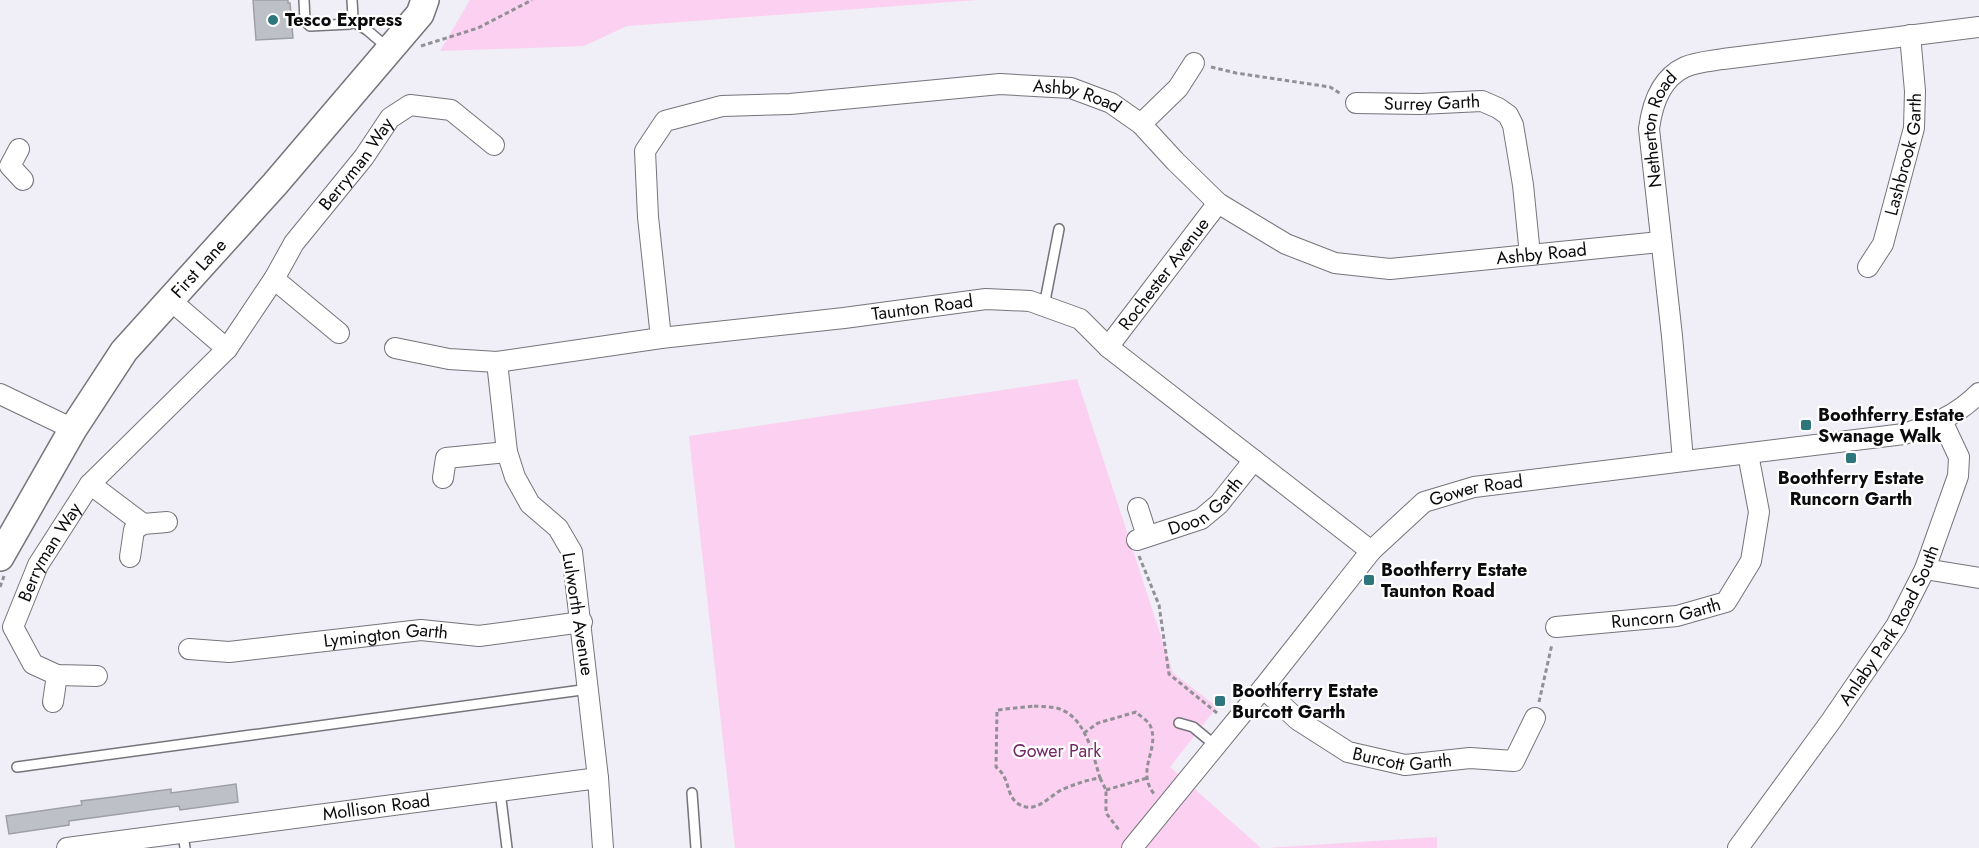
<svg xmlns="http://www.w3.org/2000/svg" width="1979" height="848" font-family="Jost,sans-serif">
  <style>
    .green { fill: #fbd0f0 }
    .building { fill: #bec0c7; stroke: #9fa0a7; stroke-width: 1.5 }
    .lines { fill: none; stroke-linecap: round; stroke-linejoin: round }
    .lane-casing { stroke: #75747a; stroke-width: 12 }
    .street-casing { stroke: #75747a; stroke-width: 22 }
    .secondary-casing { stroke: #75747a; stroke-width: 30 }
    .path { stroke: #919096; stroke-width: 3; stroke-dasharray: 4.5 3; stroke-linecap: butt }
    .lane { stroke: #fff; stroke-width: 9 }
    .street { stroke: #fff; stroke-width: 20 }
    .secondary { stroke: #fff; stroke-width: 27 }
    .poi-dot { fill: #2d777c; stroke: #fff; stroke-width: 2 }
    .labels { text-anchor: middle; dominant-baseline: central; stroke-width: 4.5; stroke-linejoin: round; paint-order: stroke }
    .poi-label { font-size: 18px; font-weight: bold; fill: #0b0b0d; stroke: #fff; text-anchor: start }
    .street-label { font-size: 18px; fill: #0b0b0d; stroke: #fff }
    .park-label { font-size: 18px; fill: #742967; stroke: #fff }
  </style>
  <rect width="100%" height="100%" fill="#f0eef6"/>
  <g class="green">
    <polygon points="470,0 977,0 627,26 584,46 440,51"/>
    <polygon points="1077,379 1173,673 1217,707 1170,767 1261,848 735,848 689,436"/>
    <polygon points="1437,837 1437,848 1267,848"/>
  </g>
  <g class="building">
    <polygon points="253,0 288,0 288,3 290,3 293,38 256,40"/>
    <polygon points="236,784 238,802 180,810 179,806 69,821 69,825 9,834 6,816 82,805 81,801 113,797 171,789 171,793"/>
  </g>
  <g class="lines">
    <g class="lane-casing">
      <g id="lane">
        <polyline points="304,0 305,21 310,26 350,24 353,17 352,0"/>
        <polyline points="352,21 367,30 388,48"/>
        <polyline points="1044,306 1059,229"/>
        <polyline points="1179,723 1193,727 1216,746"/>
        <polyline points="17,767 589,689"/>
        <polyline points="500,791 507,848"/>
        <polyline points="692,793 696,848"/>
        <polyline points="183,833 185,848"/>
      </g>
    </g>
    <g class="street-casing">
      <g id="street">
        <path id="s1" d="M1356,103l64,1 62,-3 16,7 10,7 5,10 10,60 7,70"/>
        <polyline points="1141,124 1178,88 1194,63"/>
        <polyline points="19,149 10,166 23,180"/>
        <path id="s2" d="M1868,267l15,-23 31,-116 1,-37 -5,-56"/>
        <polyline points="274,279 339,333"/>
        <polyline points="169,299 227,349"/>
        <path id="s3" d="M661,338l-13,-121 -3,-66 20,-30 57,-15 68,-2 210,-20 71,4 40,15 30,21 34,37 43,42 68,41 49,19 55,6 270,-27"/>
        <path id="s4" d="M1108,347l110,-144"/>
        <path id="s5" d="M395,348l54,11 48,3 164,-24 183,-20 142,-19 44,2 50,18 28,28 263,204"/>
        <polyline points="497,362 507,452 515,477 530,504 558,528 572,552 598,778"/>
        <polyline points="0,394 73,429"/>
        <path id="s6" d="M1683,460l-11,-124 -23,-207c3,-24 12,-51 36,-62 11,-5 26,-6 38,-8l256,-32"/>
        <polyline points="443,478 446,458 507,452"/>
        <polyline points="90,484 143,524"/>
        <polyline points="1138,508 1147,536"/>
        <path id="s7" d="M1137,540l64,-21 18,-15 35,-44"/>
        <polyline points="130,557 134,530 143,524 167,522"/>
        <polyline points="1925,569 1979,578"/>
        <path id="s8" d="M1556,627l121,-11 49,-14 25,-41 8,-49 -11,-58"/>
        <path id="s9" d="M189,649l40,3 192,-22 58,6 103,-14"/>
        <path id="s10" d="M97,676l-40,-1 -24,-11 -20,-37 25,-62 52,-81 137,-135 47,-70 20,-36 70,-86 26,-39 20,-13 41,5 43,35"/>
        <path id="s11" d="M1263,688l35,32 50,32 57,13 65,-7 44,3 21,-43"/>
        <polyline points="53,702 57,675"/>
        <path id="s12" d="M67,848l531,-70 5,70"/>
        <path id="s13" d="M1132,848l131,-160 108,-137 53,-49 50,-15 430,-53c30,-10 52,-18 75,-41"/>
        <path id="s14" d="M1738,848l93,-127 65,-95 29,-57 33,-93 1,-19 -17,-36"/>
      </g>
    </g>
    <g class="secondary-casing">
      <g id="secondary">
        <path id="s15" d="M0,557l73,-128 51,-78 151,-167 145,-170 5,-14"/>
      </g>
    </g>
    <g class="path">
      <polyline points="421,46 478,28 532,0"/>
      <polyline points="1211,67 1236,73 1330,87 1341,94"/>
      <polyline points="1139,556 1159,605 1169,674 1217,713"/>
      <polyline points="0,587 4,576"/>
      <polyline points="1539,702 1552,644"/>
      <path d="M1034,706c8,1 20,0 28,4 24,10 31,45 38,68 -14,2 -24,6 -37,11 -14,7 -28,27 -46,14 -12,-10 -6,-24 -21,-36l1,-57z"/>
      <path d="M1084,733l14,-10 38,-11c4,4 11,8 14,13 11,24 -15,44 4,69"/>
      <polyline points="1100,778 1106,790 1106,813 1119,830"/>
      <polyline points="1106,790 1147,778"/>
    </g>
    <use href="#lane" class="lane"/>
    <use href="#street" class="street"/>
    <use href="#secondary" class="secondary"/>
  </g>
  <g class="poi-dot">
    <circle cx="273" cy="20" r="6"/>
    <rect x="1800" y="419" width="12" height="12" rx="3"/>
    <rect x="1845" y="452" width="12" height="12" rx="3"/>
    <rect x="1363" y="574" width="12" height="12" rx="3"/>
    <rect x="1214" y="695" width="12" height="12" rx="3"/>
  </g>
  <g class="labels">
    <g class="poi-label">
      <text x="285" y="20">Tesco Express</text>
      <text x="1818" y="415">Boothferry Estate<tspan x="1818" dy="21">Swanage Walk</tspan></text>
      <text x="1851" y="478" text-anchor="middle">Boothferry Estate<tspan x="1851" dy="21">Runcorn Garth</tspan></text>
      <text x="1381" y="570">Boothferry Estate<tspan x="1381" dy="21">Taunton Road</tspan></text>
      <text x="1232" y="691">Boothferry Estate<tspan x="1232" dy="21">Burcott Garth</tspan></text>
    </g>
    <g class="street-label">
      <text stroke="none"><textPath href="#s3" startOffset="640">Ashby Road</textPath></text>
      <text stroke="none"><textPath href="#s1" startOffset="76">Surrey Garth</textPath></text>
      <text stroke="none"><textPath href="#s6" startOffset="334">Netherton Road</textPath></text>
      <text stroke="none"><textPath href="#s2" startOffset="120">Lashbrook Garth</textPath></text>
      <text stroke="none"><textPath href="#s10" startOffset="690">Berryman Way</textPath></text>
      <text stroke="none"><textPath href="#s3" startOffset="1162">Ashby Road</textPath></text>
      <text stroke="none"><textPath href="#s15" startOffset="352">First Lane</textPath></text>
      <text stroke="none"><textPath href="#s4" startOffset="92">Rochester Avenue</textPath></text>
      <text stroke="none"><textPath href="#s5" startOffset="532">Taunton Road</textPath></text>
      <text stroke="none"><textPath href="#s13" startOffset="507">Gower Road</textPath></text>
      <text stroke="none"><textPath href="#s7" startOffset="78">Doon Garth</textPath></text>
      <text stroke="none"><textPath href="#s10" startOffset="192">Berryman Way</textPath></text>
      <text stroke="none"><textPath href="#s8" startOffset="111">Runcorn Garth</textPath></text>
      <text transform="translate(578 614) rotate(81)">Lulworth Avenue</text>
      <text stroke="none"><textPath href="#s14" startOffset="270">Anlaby Park Road South</textPath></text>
      <text stroke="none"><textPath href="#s9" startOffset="198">Lymington Garth</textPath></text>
      <text stroke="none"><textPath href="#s11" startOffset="162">Burcott Garth</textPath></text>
      <text stroke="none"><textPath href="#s12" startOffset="312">Mollison Road</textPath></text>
    </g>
    <g class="park-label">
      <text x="1057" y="751">Gower Park</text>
    </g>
  </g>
</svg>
